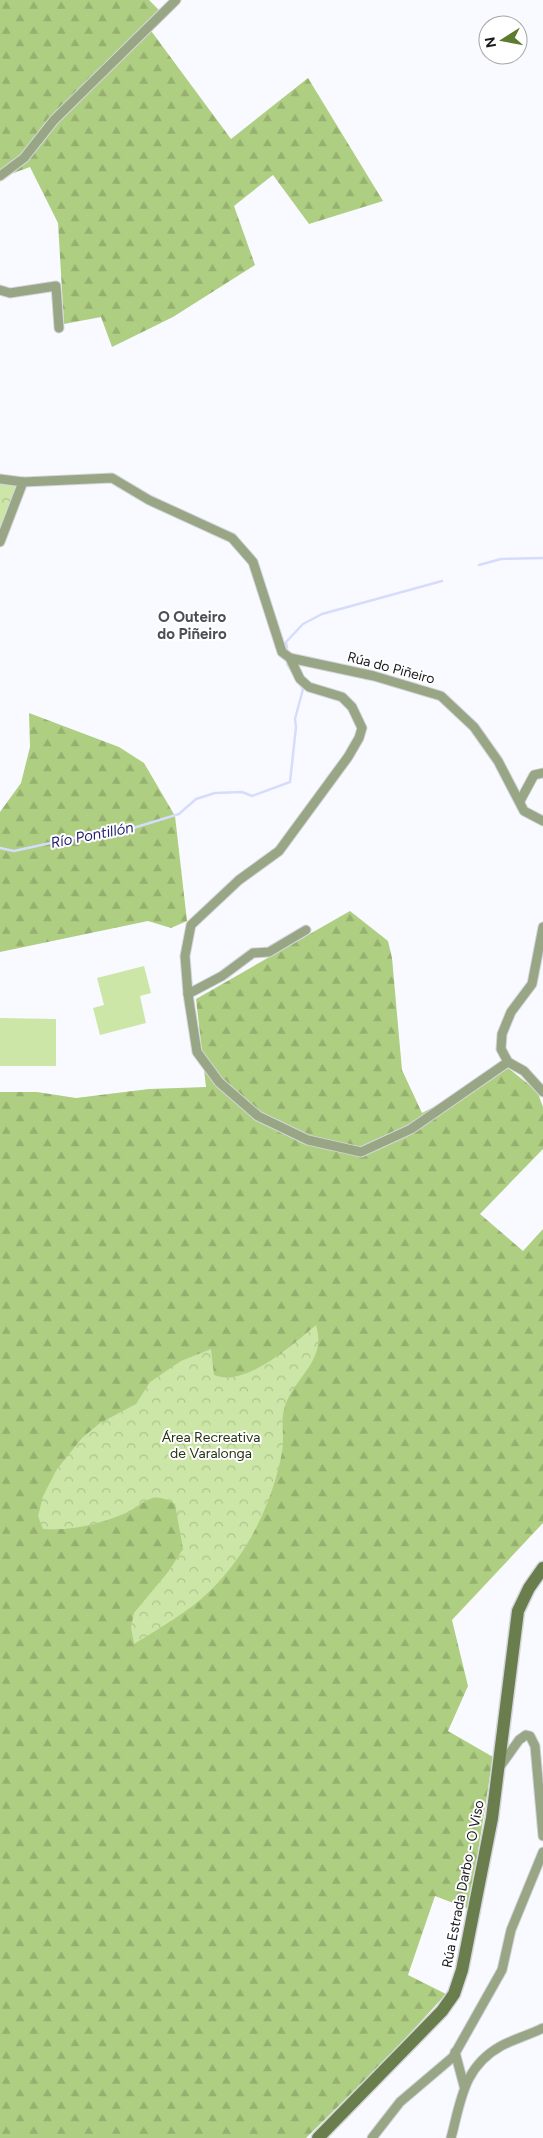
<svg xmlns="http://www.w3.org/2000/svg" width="543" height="2138" font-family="Figtree,sans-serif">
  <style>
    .forest { fill: url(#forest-firs) }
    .park { fill: url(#park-crowns) }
    .garden { fill: #cbe6a6 }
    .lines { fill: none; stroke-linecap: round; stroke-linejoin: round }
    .stream { stroke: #d6dcfb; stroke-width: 2.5 }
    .minor-casing { stroke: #d5d6db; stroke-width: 11 }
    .secondary-casing { stroke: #d5d6db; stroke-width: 15 }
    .minor { stroke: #98a686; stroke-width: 9 }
    .secondary { stroke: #697d4d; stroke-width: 12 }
    .labels { text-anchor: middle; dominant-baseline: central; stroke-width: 4; stroke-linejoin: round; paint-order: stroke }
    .street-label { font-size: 14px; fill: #1b1b1e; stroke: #fff }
    .park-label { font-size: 14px; fill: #273413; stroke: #fff }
    .neighbourhood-label { font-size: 15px; font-weight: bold; fill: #4e4f56; stroke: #fff }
    .water-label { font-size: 15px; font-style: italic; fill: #231f72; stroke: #fff }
  </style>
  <defs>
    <pattern id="forest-firs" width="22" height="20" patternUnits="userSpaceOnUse" patternTransform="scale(1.25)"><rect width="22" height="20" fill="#aece81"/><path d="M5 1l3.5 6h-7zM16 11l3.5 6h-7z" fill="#95b06f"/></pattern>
    <pattern id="park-crowns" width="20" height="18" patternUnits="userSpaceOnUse" patternTransform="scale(1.25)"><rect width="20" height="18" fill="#cbe6a6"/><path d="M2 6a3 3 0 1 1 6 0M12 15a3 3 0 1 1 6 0" fill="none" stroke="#aec58e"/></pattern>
  </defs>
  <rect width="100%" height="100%" fill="#f9faff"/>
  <g class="forest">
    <polygon points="0,0 149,0 160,11 146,24 231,139 308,78 383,201 309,224 273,175 234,206 255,265 173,317 112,347 101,317 64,324 58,223 30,167 0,178"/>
    <polygon points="29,713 119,747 144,763 175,816 187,921 171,928 148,921 0,952 0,812 21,783 30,747"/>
    <polygon points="350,911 388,941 392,958 402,1070 422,1113 508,1068 537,1091 543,1107 543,1149 480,1214 523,1251 543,1229 543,1523 452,1620 468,1686 448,1731 493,1757 469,1909 435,1896 408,1975 446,1994 393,2052 306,2138 0,2138 0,1092 37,1092 76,1098 149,1089 206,1087 196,999"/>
  </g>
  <g class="park">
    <polygon points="0,483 15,485 18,489 0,533"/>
    <path d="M316,1325c11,36 -20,50 -31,81 -5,14 0,31 -3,46 -9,50 -34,101 -70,137 -22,22 -52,39 -78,55l-3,-17 3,-14 34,-41 15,-23 -8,-45c-8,-4 -16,-9 -25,-5 -9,3 -15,10 -24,14 -26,11 -54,18 -83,16l-5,-13 5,-20 14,-27 25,-31 18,-15 36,-19 14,-22 31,-21 30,-12 3,26c32,13 79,-31 102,-50z"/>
  </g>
  <g class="garden">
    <polygon points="144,966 151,993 140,996 146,1023 100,1035 93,1008 104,1005 97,978"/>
    <polygon points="0,1018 56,1019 56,1066 0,1066"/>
  </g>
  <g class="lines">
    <g class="stream">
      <polyline points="479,565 501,559 543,558"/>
      <polyline points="287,648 286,642 303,624 322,614 442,581"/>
      <polyline points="287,664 293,673"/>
      <polyline points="0,848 14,851 87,835 117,833 179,814 196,799 215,793 242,792 252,796 290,782 296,727 295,719 303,689 300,684"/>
    </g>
    <g class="minor-casing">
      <g id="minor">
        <polyline points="0,176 24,158 54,120 176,0"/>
        <polyline points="0,290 10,293 56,286 59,328"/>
        <polyline points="0,479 23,482 112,478 149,500 232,538 253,562 282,652 290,658 374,676 441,696 474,727 498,761 524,811 543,821"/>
        <polyline points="0,542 23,482"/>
        <polyline points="290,658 300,679 309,687 342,697 352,707 362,728 359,738 348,757 279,851 239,880 191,925 185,956 188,994 197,1052 219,1082 258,1116 308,1140 361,1152 411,1129 508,1062"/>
        <polyline points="520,801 534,775 543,773"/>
        <polyline points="188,994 222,976 253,953 269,952 306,930"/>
        <polyline points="508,1062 501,1049 502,1034 511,1012 532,984 543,927"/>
        <polyline points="508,1062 524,1071 543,1092"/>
        <polyline points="499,1768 519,1740 526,1735 530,1736 535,1746 543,1836"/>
        <polyline points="455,2052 464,2086"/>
        <polyline points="372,2138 400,2102 453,2057 502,1970 511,1930 543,1852"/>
        <path d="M451,2138c10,-37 12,-71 50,-92 13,-7 28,-11 42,-18"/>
      </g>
    </g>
    <g class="secondary-casing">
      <polyline id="secondary" points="318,2138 442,2011 454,1994 462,1970 492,1818 518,1611 529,1588 543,1568"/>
    </g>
    <use href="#minor" class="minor"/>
    <use href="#secondary" class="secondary"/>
  </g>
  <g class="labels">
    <g class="street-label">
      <text transform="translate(391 668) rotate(15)">Rúa do Piñeiro</text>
      <text transform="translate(463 1884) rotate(-79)">Rúa Estrada Darbo - O Viso</text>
    </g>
    <g class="park-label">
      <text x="211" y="1437">Área Recreativa<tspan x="211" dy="16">de Varalonga</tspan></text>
    </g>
    <g class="neighbourhood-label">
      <text x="192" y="617">O Outeiro<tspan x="192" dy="17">do Piñeiro</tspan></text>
    </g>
    <g class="water-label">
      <text transform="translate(92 835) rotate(-11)">Río Pontillón</text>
    </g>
  </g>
  <g transform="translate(503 40) rotate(259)"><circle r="24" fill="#ffffff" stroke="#a4a4a5"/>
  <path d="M0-4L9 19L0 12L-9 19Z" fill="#5e7a2f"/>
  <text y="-8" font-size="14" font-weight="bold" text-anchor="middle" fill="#1b1b1e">N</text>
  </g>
</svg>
